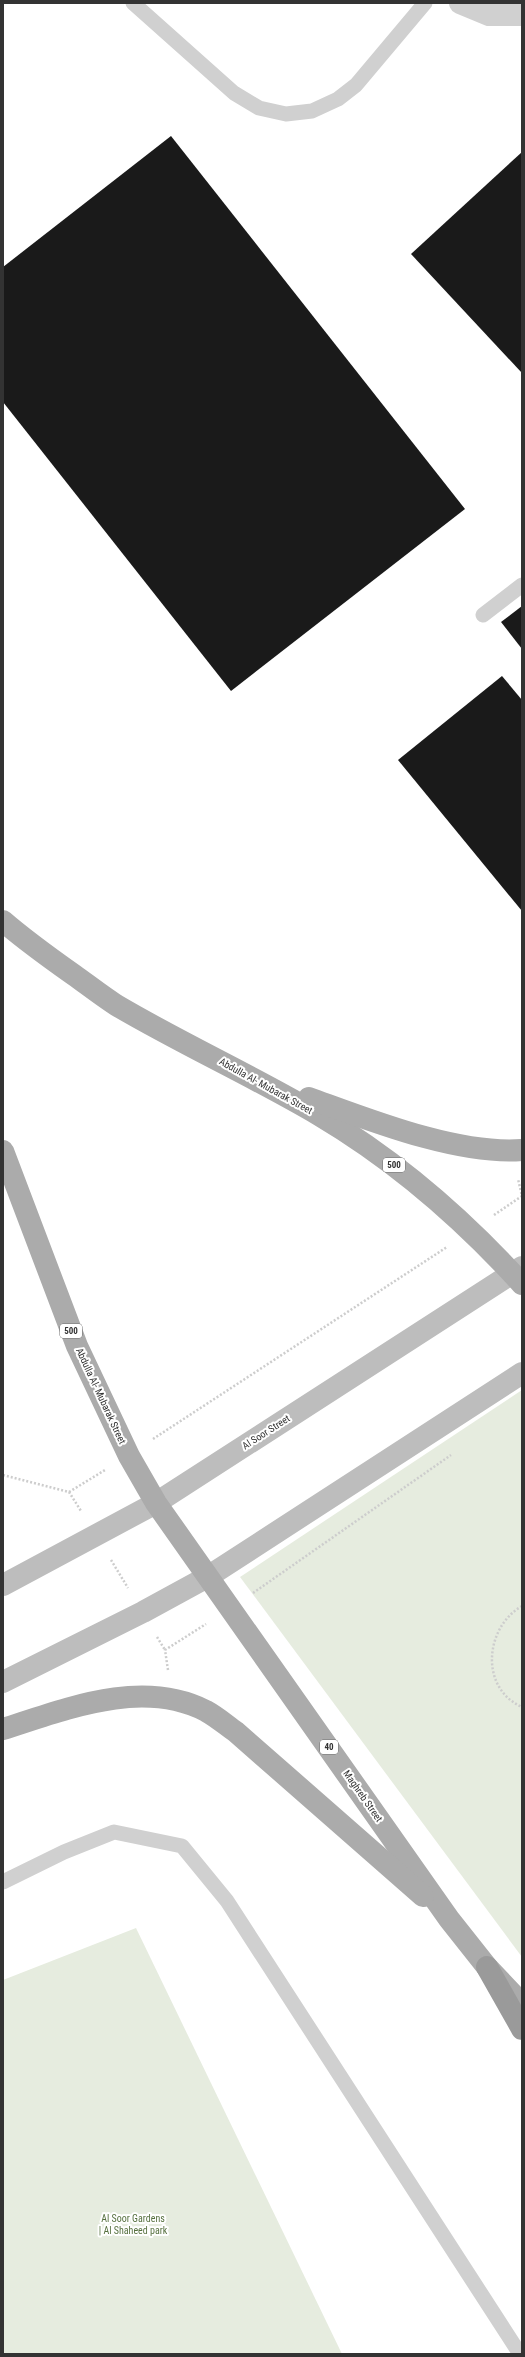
<svg xmlns="http://www.w3.org/2000/svg" width="525" height="2357" font-family="'Roboto Condensed',sans-serif">
  <style>
    .green { fill: #e6ecdf }
    .building { fill: #1a1a1a }
    .lines { fill: none; stroke-linecap: round; stroke-linejoin: round }
    .path { stroke: #cdcdcd; stroke-width: 2.5; stroke-dasharray: 2 2; stroke-linecap: butt }
    .service { stroke: #d0d0d0; stroke-width: 15 }
    .minor { stroke: #d0d0d0; stroke-width: 22 }
    .secondary { stroke: #bdbdbd; stroke-width: 22 }
    .primary { stroke: #ababab; stroke-width: 22 }
    .motorway { stroke: #9a9a9a; stroke-width: 22 }
    .labels { text-anchor: middle; dominant-baseline: central; stroke-width: 4; stroke-linejoin: round; paint-order: stroke }
    .shield { fill: #fff; stroke: #707070; stroke-width: 1 }
    .shield-label { font-size: 9px; font-weight: bold; fill: #333 }
    .street-label { font-size: 10px; fill: #333; stroke: #fff }
    .park-label { font-size: 10px; fill: #56703f; stroke: #fff }
  </style>
  <rect width="100%" height="100%" fill="#fff"/>
  <g class="green">
    <polygon points="522,1390 522,1957 240,1577"/>
    <polygon points="136,1928 342,2354 3,2354 3,1980"/>
  </g>
  <g class="building">
    <polygon points="171,136 465,509 231,691 3,402 3,267"/>
    <polygon points="522,152 522,373 411,254"/>
    <polygon points="522,606 522,649 501,622"/>
    <polygon points="502,676 522,700 522,911 398,760"/>
  </g>
  <g class="lines">
    <g class="path">
      <polyline points="494,1215 522,1196 518,1179"/>
      <polyline points="153,1439 447,1247"/>
      <polyline points="3,1475 69,1492 81,1511"/>
      <polyline points="69,1492 105,1470"/>
      <polyline points="111,1560 128,1588"/>
      <polyline points="253,1593 451,1455"/>
      <path d="M522,1606c-37,21 -43,82 0,101"/>
      <polyline points="157,1637 165,1650"/>
      <polyline points="168,1670 165,1650 206,1624"/>
    </g>
    <g class="service">
      <polyline points="133,3 234,93 259,108 286,114 312,111 338,99 356,85 425,3"/>
      <polyline points="483,615 522,585"/>
      <polyline points="3,1882 64,1852 114,1832 182,1846 227,1901 520,2354"/>
    </g>
    <polyline class="minor" points="460,3 489,15 522,15"/>
    <g class="secondary">
      <polyline points="3,1585 156,1503 522,1267"/>
      <polyline points="3,1682 143,1612 209,1576 522,1373"/>
    </g>
    <g class="primary">
      <path d="M3,921c23,20 47,37 71,54 14,10 28,21 42,30 66,39 137,71 203,110 76,45 144,104 203,169"/>
      <path d="M309,1098c61,22 148,57 213,52"/>
      <polyline points="3,1151 77,1346 129,1456 156,1503 449,1919 487,1967 522,2004"/>
      <path d="M3,1729c63,-20 139,-51 203,-18 11,6 20,14 30,21l187,164"/>
    </g>
    <polyline class="motorway" points="487,1967 522,2029"/>
  </g>
  <g class="labels">
    <g class="shield">
      <rect x="383" y="1158" width="22" height="14" rx="3"/>
      <rect x="60" y="1324" width="22" height="14" rx="3"/>
      <rect x="320" y="1740" width="18" height="14" rx="3"/>
    </g>
    <g class="shield-label">
      <text x="394" y="1165">500</text>
      <text x="71" y="1331">500</text>
      <text x="329" y="1747">40</text>
    </g>
    <g class="street-label">
      <text transform="translate(266 1086) rotate(29)">Abdulla Al- Mubarak Street</text>
      <text transform="translate(101 1396) rotate(65)">Abdulla Al- Mubarak Street</text>
      <text transform="translate(266 1432) rotate(-33)">Al Soor Street</text>
      <text transform="translate(363 1796) rotate(55)">Maghreb Street</text>
    </g>
    <g class="park-label">
      <text x="133" y="2218">Al Soor Gardens<tspan x="133" dy="12">| Al Shaheed park</tspan></text>
    </g>
  </g>
  <rect width="525" height="2357" fill="none" stroke="#333333" stroke-width="8"/>
</svg>
